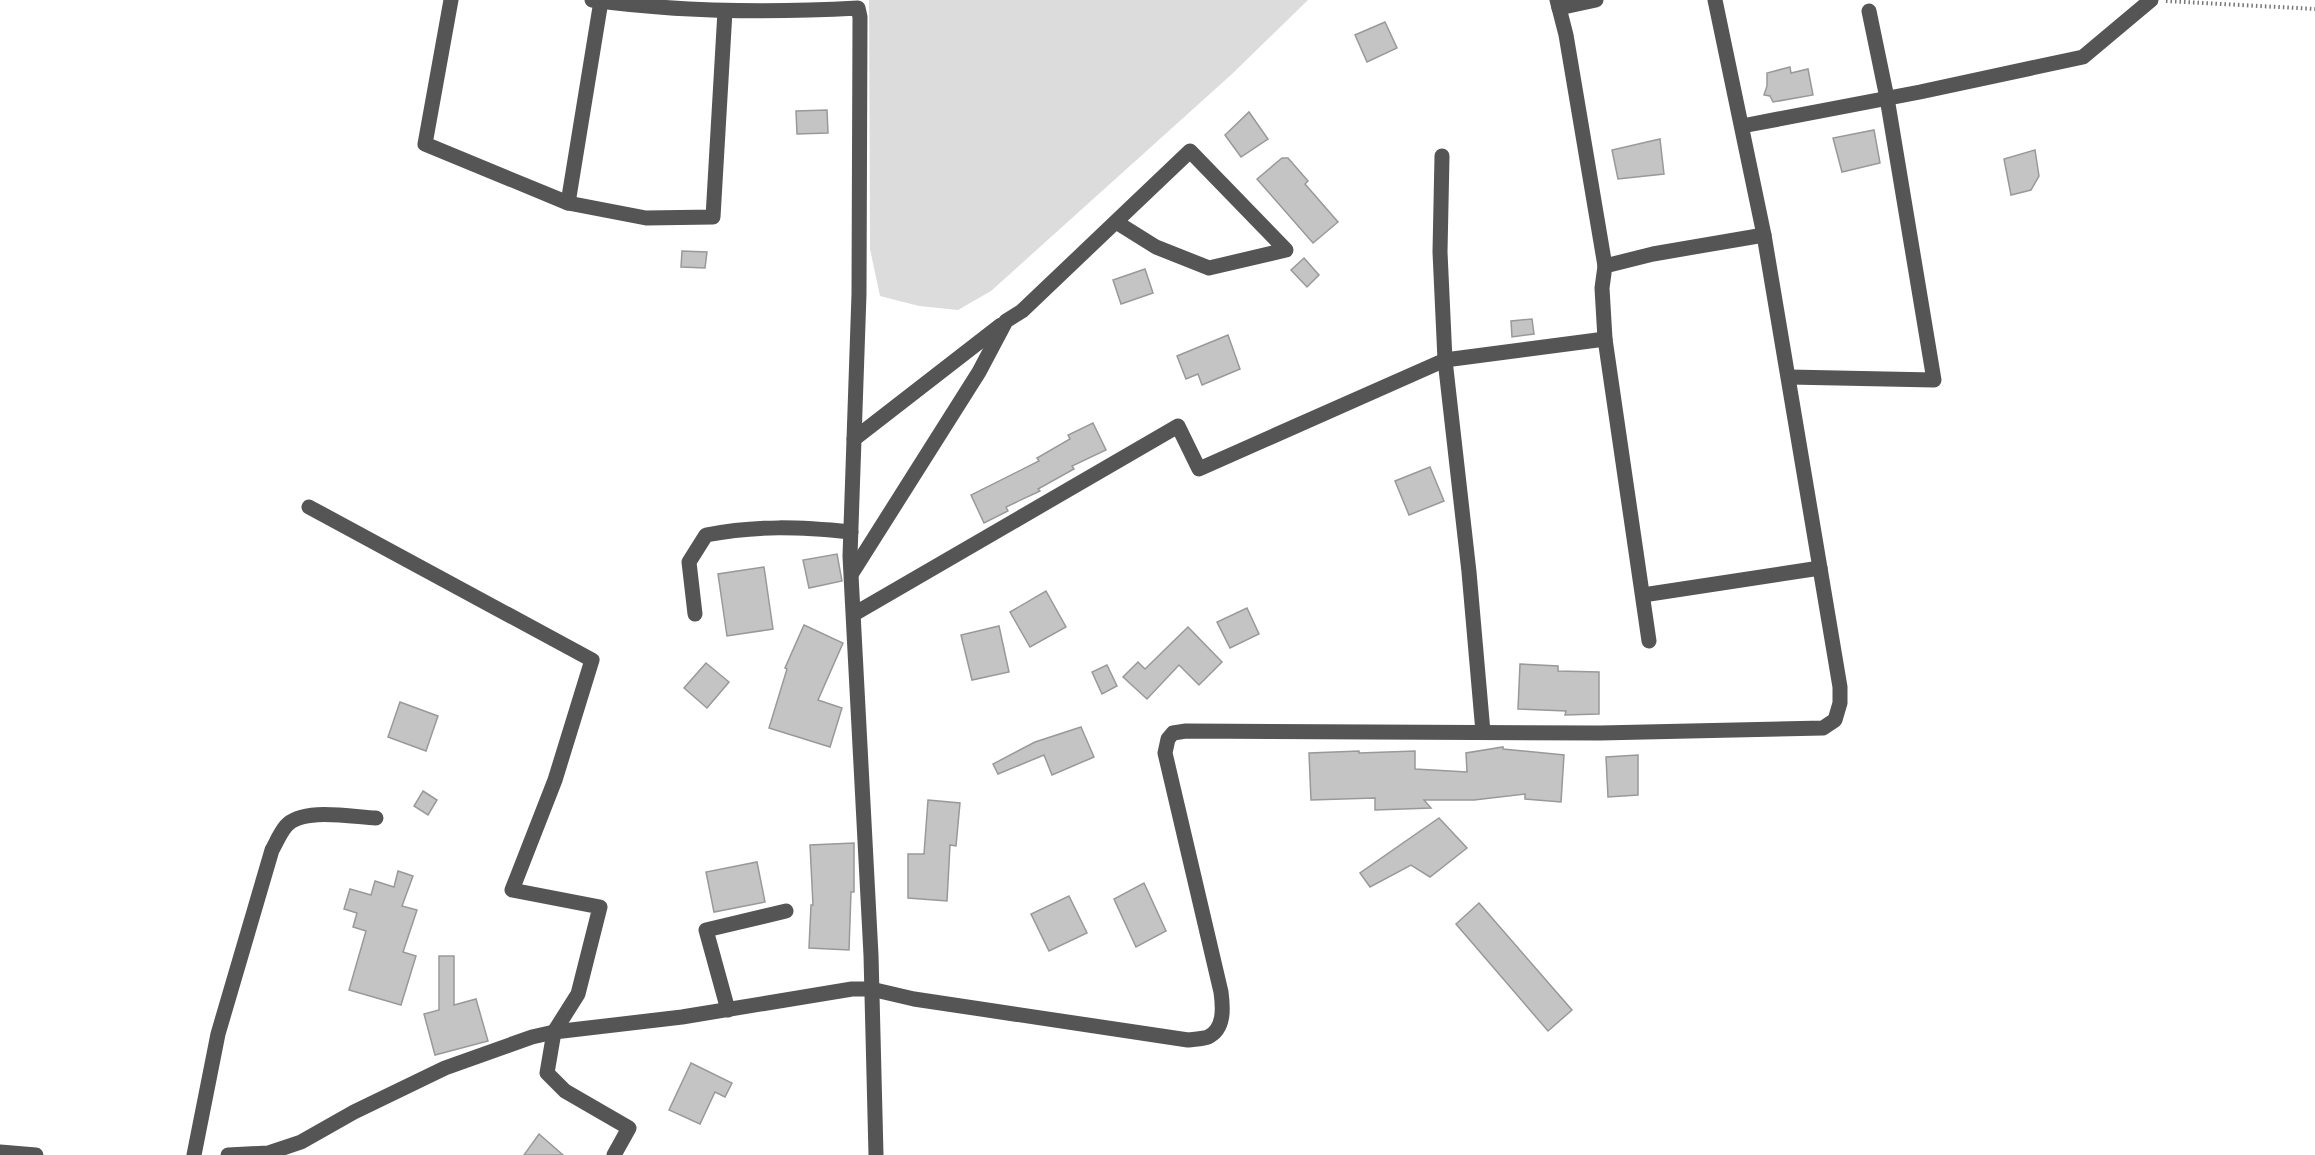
<svg xmlns="http://www.w3.org/2000/svg" width="2315" height="1155" font-family="Lato,sans-serif">
  <style>
    .green { fill: #dcdcdc }
    .building { fill: #c4c4c4; stroke: #999; stroke-width: 1.5 }
    .lines { fill: none; stroke-linecap: round; stroke-linejoin: round }
    .path { stroke: #777; stroke-width: 4; stroke-dasharray: 1.5 3; stroke-linecap: butt }
    .minor { stroke: #555; stroke-width: 15 }
  </style>
  <rect width="100%" height="100%" fill="#fff"/>
  <polygon class="green" points="869,0 1308,0 1232,74 991,291 958,310 919,306 880,296 870,249"/>
  <g class="building">
    <polygon points="1385,22 1397,48 1367,62 1355,35"/>
    <polygon points="1790,67 1791,73 1808,69 1813,95 1773,102 1770,96 1764,95 1767,86 1767,73"/>
    <polygon points="827,110 828,133 797,134 796,111"/>
    <polygon points="1249,112 1268,139 1241,157 1225,135"/>
    <polygon points="1874,130 1880,163 1842,172 1833,138"/>
    <polygon points="1660,139 1664,174 1618,179 1612,150"/>
    <polygon points="2035,150 2039,176 2031,190 2011,195 2004,159"/>
    <polygon points="1282,158 1288,158 1308,181 1305,184 1338,222 1313,243 1257,179"/>
    <polygon points="682,251 707,252 705,268 681,267"/>
    <polygon points="1304,258 1319,275 1307,287 1291,270"/>
    <polygon points="1145,269 1153,293 1121,304 1113,280"/>
    <polygon points="1532,319 1534,334 1512,337 1511,321"/>
    <polygon points="1228,335 1240,369 1202,385 1198,374 1186,379 1177,356"/>
    <polygon points="1093,423 1106,450 1072,466 1074,469 1038,489 1040,491 1006,507 1008,511 984,523 971,495 1039,461 1037,458 1070,439 1068,435"/>
    <polygon points="1430,467 1444,501 1409,515 1395,481"/>
    <polygon points="837,554 842,581 809,588 803,560"/>
    <polygon points="764,567 773,629 727,636 718,574"/>
    <polygon points="1046,591 1066,627 1030,647 1010,612"/>
    <polygon points="1247,608 1259,634 1230,648 1217,622"/>
    <polygon points="804,625 843,643 818,700 842,708 830,747 769,728 787,669 785,668"/>
    <polygon points="999,626 1009,672 972,680 961,635"/>
    <polygon points="1188,627 1222,662 1199,685 1179,665 1147,699 1123,677 1138,662 1145,669"/>
    <polygon points="706,663 729,682 707,708 684,688"/>
    <polygon points="1520,664 1558,666 1558,671 1599,672 1599,714 1565,715 1566,711 1518,709"/>
    <polygon points="1107,665 1117,686 1102,694 1092,672"/>
    <polygon points="400,702 438,716 426,751 388,737"/>
    <polygon points="1081,727 1094,757 1052,775 1044,755 998,774 993,764 1035,742"/>
    <polygon points="1503,747 1503,749 1564,755 1561,802 1525,799 1525,794 1474,800 1424,800 1431,808 1375,810 1375,798 1311,800 1309,753 1359,751 1359,753 1415,751 1415,769 1467,772 1466,753"/>
    <polygon points="1638,755 1638,795 1608,797 1606,757"/>
    <polygon points="423,791 437,800 428,815 414,806"/>
    <polygon points="928,800 960,803 956,846 950,845 947,901 908,898 908,854 924,854"/>
    <polygon points="1439,818 1467,848 1430,877 1411,865 1370,887 1360,873"/>
    <polygon points="854,843 854,892 851,892 849,950 809,948 811,905 813,905 810,845"/>
    <polygon points="757,862 765,902 714,912 706,872"/>
    <polygon points="398,871 413,876 402,906 417,910 403,952 416,956 401,1005 349,990 366,931 353,927 357,913 344,909 350,889 371,895 375,881 394,887"/>
    <polygon points="1144,883 1166,931 1136,947 1114,899"/>
    <polygon points="1069,896 1087,933 1049,951 1031,914"/>
    <polygon points="1479,903 1572,1010 1548,1031 1456,924"/>
    <polygon points="439,956 454,956 454,1005 476,999 488,1041 435,1055 424,1014 439,1010"/>
    <polygon points="691,1063 732,1083 725,1097 715,1092 700,1124 669,1110"/>
    <polygon points="539,1134 563,1155 524,1155"/>
  </g>
  <g class="lines">
    <polyline class="path" points="2166,1 2315,9"/>
    <g class="minor">
      <polyline points="451,0 425,144 568,203 601,1"/>
      <path d="M592,0c88,12 177,13 266,8l2,9 -1,277 -9,262 21,399 5,200"/>
      <polyline points="1557,0 1566,35 1605,266"/>
      <polyline points="1559,8 1596,0"/>
      <polyline points="1742,126 1920,92 2083,57 2151,0"/>
      <polyline points="1442,156 1440,252 1445,360 1469,572 1483,732"/>
      <polyline points="568,203 646,218 713,217 725,11"/>
      <polyline points="1605,339 1602,288 1605,266 1653,254 1764,235"/>
      <polyline points="1789,377 1934,380 1887,98 1869,11"/>
      <polyline points="854,439 1001,325"/>
      <polyline points="309,507 592,660 555,780 512,890 600,907 578,994 554,1032 547,1073 565,1091 629,1128 614,1155"/>
      <polyline points="852,573 979,372 1006,321 1022,311 1190,151 1286,250 1209,268 1156,247 1116,222"/>
      <polyline points="1643,595 1820,568"/>
      <path d="M695,614l-6,-52 17,-27c52,-10 94,-8 145,-3"/>
      <polyline points="854,614 1178,426 1199,469 1445,360 1605,339 1649,641"/>
      <polyline points="728,1010 706,930 786,911"/>
      <polyline points="0,1152 36,1155"/>
      <path d="M194,1155l24,-121 54,-184c4,-7 8,-17 14,-24 16,-19 66,-9 90,-8"/>
      <path d="M228,1155l40,-2 33,-11 53,-30 91,-44 87,-31 22,-5 128,-15 170,-28h19l43,10 274,41c6,-1 15,-1 20,-3 17,-8 15,-30 13,-45l-56,-239 3,-14 5,-6 13,-2 414,2 223,-5 12,-8 5,-17v-16l-76,-452 -49,-235"/>
    </g>
  </g>
</svg>
